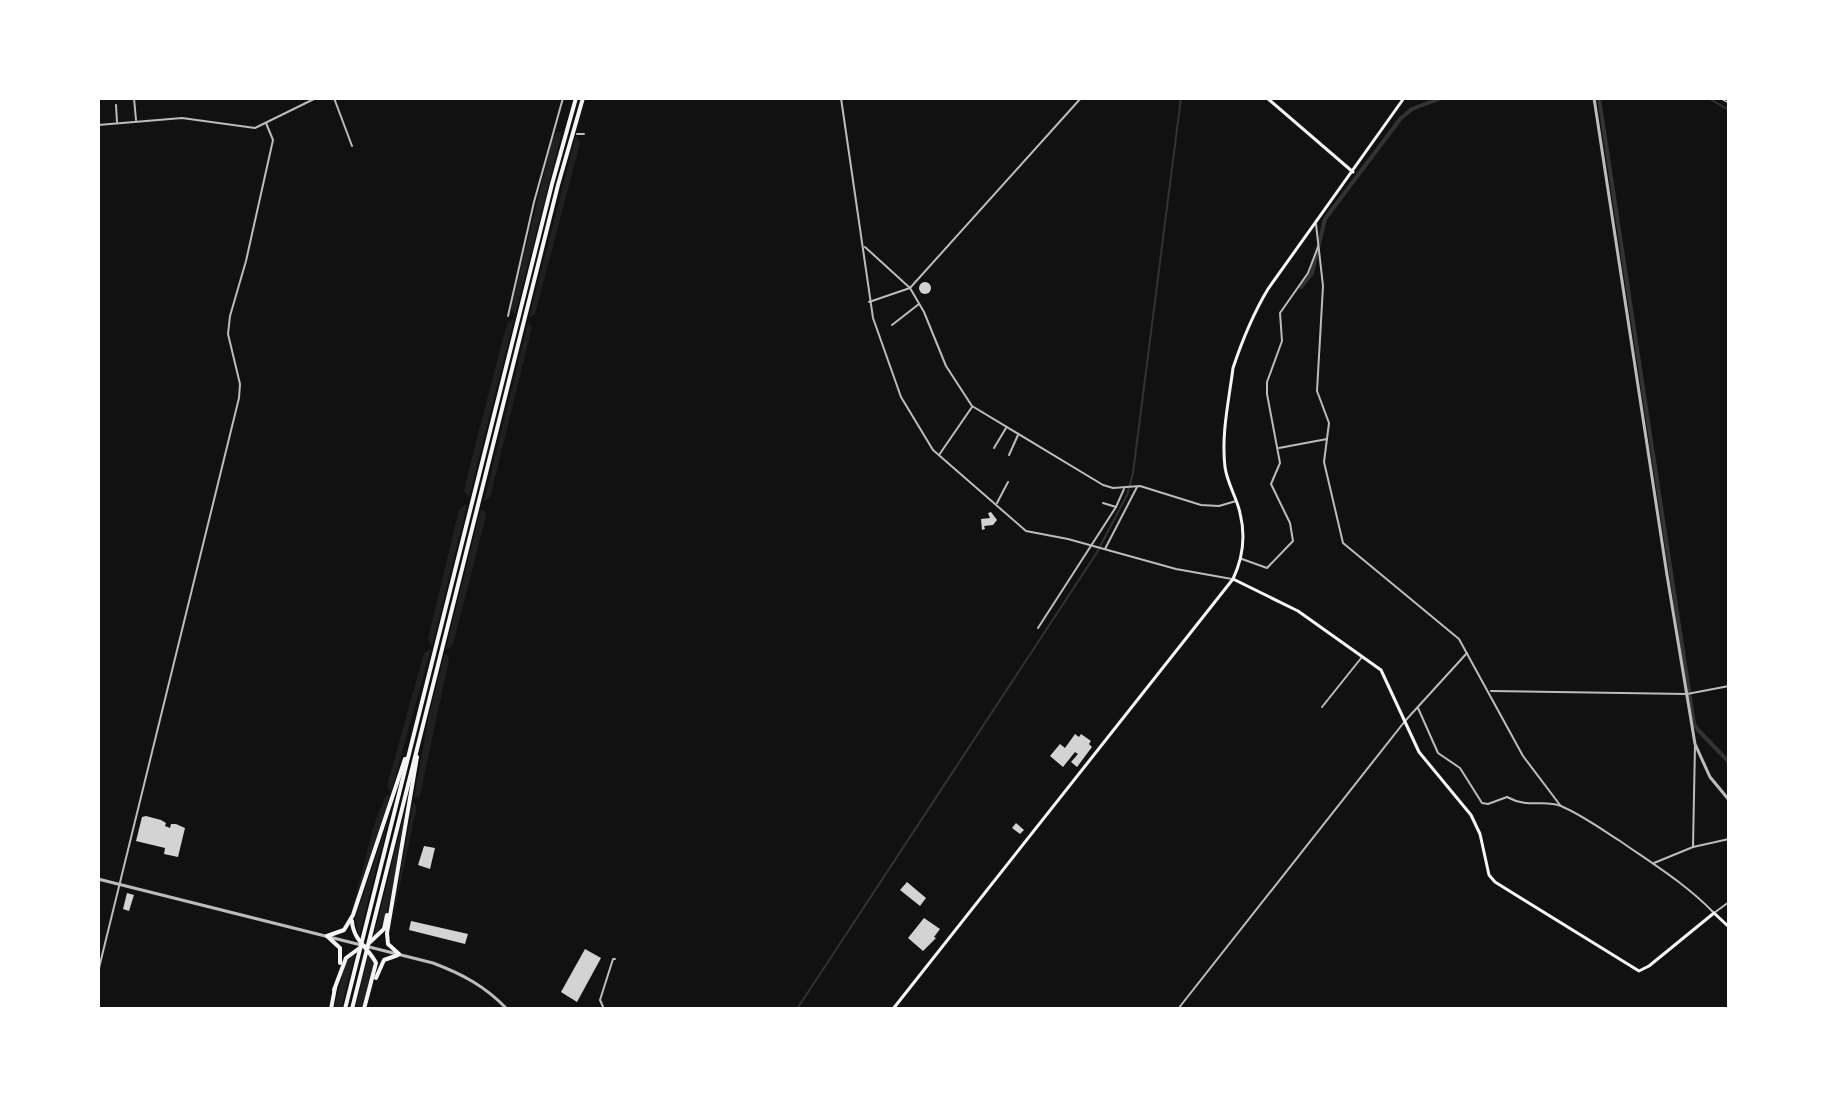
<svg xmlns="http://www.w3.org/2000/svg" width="1827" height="1107" font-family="'DejaVu Sans',sans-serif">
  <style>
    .green { fill: #202020 }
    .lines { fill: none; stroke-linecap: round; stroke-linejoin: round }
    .stream { stroke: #333; stroke-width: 2 }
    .canal { stroke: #333; stroke-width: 4 }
    .building { fill: #d3d3d3 }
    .minor { stroke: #bcbcbc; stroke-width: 2 }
    .tertiary { stroke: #bcbcbc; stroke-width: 3 }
    .primary { stroke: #f5f5f5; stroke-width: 3 }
    .motorway { stroke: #f5f5f5; stroke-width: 4 }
  </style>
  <rect width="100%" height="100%" fill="#111"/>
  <g class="green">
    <polygon points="557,132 562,132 515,315 511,308 553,137"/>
    <polygon points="576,135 580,143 578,151 535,314 529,318"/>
    <polygon points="514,319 469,497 464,491 469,469 505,331 508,323"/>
    <polygon points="528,323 532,327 490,498 484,501"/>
    <polygon points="465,505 467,505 432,646 428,639 459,510"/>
    <polygon points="481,509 485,511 486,516 453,644 449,649 446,649"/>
    <polygon points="431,649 391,792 387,786 424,653"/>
    <polygon points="445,653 449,658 448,664 420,796 414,798 429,715"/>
    <polygon points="386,795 390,796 351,914 374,825"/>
    <polygon points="413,802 417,807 392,921"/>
    <path d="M405,811c-3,33 -12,104 -32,128z"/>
    <polygon points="390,814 359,936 355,919"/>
    <polygon points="355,953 341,1009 334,1009 345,963"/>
    <polygon points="369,954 374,967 363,1009 355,1009"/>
  </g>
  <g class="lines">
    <g class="stream">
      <polyline points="1708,98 1729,110"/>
      <polyline points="797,1009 1096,554 1127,495 1133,473 1181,98"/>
    </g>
    <g class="canal">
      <polyline points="1599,98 1694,724 1698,730 1729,762"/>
      <polyline points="1301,287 1312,273 1325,219 1401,118 1412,109 1441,98"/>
    </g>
  </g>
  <g class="building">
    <circle cx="925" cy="288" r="6"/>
    <polygon points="991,512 997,520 993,525 984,526 985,529 982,530 981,519 990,518 988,513"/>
    <polygon points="1075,734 1079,737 1081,734 1091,741 1089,744 1092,747 1077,767 1071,762 1078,754 1075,752 1063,767 1050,756 1060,744 1065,748"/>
    <polygon points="146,816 161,820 166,823 165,826 170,828 171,824 176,824 185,828 178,857 164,854 165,848 136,841 142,817"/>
    <polygon points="1016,823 1024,830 1020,834 1012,828"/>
    <polygon points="424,846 435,848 430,869 418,865"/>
    <polygon points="907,882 926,898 920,906 900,890"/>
    <polygon points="127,893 134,895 129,911 123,909"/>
    <polygon points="924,918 940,929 934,937 936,938 923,951 908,938"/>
    <polygon points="411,921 468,934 465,944 409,930"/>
    <polygon points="585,949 601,958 577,1002 561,992"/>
  </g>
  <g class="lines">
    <g class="minor">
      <polyline points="134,98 136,120"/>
      <polyline points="334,98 352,146"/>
      <polyline points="841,98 873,318 901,397 933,450 1026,531 1068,539 1176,569 1232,579"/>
      <polyline points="1720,98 1729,103"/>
      <polyline points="116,105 117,122"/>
      <polyline points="98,125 182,118 255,128 316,98"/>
      <polyline points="577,134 584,134"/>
      <polyline points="1316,224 1323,286 1317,391 1329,423 1324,462 1343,543 1459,639 1523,756 1560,805"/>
      <polyline points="865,247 910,288 924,312 946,366 972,406 1103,485 1113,488 1140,486 1201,505 1219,506 1236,501"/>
      <polyline points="869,302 910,288 1081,98"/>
      <polyline points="508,316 534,202 563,98"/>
      <polyline points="892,325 919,304"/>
      <polyline points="994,448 1006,428"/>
      <polyline points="1279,448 1327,439"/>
      <polyline points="939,455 972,407"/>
      <polyline points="1009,455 1018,435"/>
      <polyline points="997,503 1008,482"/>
      <polyline points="1103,503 1116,507 1124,489"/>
      <polyline points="1105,549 1137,487"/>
      <polyline points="1242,559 1267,568 1293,541 1290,523 1271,484 1280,463 1267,394 1267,382 1282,341 1280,313 1308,273 1318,247"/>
      <polyline points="1038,628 1116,507"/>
      <polyline points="1491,691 1687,694 1729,686"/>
      <polyline points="1322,707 1362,657"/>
      <path d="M1418,708l20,45 22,15 22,35 6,1 19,-7c22,12 36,2 54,9 21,9 40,23 59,35 33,23 66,43 94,72l15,-11"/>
      <polyline points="1693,847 1695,745"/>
      <polyline points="1654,863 1693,847 1729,839"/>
      <polyline points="98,972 239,398 240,384 228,334 230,316 246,261 273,140 266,123"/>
      <polyline points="604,1009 600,1000 613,959 615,959"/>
      <polyline points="1178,1009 1405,721 1467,653"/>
    </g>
    <g class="tertiary">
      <polyline points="1594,98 1667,575 1695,744 1710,777 1729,800"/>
      <path d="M98,879l335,84c29,11 52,23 74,46"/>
    </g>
    <g class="primary">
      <polyline points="1267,98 1353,172"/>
      <polyline points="1233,579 1298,611 1381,670 1419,752 1471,815 1480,834 1489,875 1495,882 1639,971 1649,966 1714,913 1729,927"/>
      <path d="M893,1009l340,-430c10,-21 13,-42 7,-66 -3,-15 -13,-30 -15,-46 -4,-33 4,-67 8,-99 9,-27 20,-54 35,-79l136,-191"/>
    </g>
    <g class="motorway">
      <path d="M352,921c1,19 16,26 24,42l-12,46"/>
      <polyline points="327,936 344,930 353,915 405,759"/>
      <polyline points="327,936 340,948 340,963"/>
      <polyline points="369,943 384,929 387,915"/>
      <polyline points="399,954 388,944 387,933 417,757"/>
      <polyline points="376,978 384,960 398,955"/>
      <polyline points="334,990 346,958 361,947"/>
      <polyline points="331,1009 335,988"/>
      <polyline points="345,1009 552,184 576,98"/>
      <polyline points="352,1009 558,185 583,98"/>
    </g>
  </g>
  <rect width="1827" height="1107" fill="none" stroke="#ffffff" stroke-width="200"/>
</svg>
